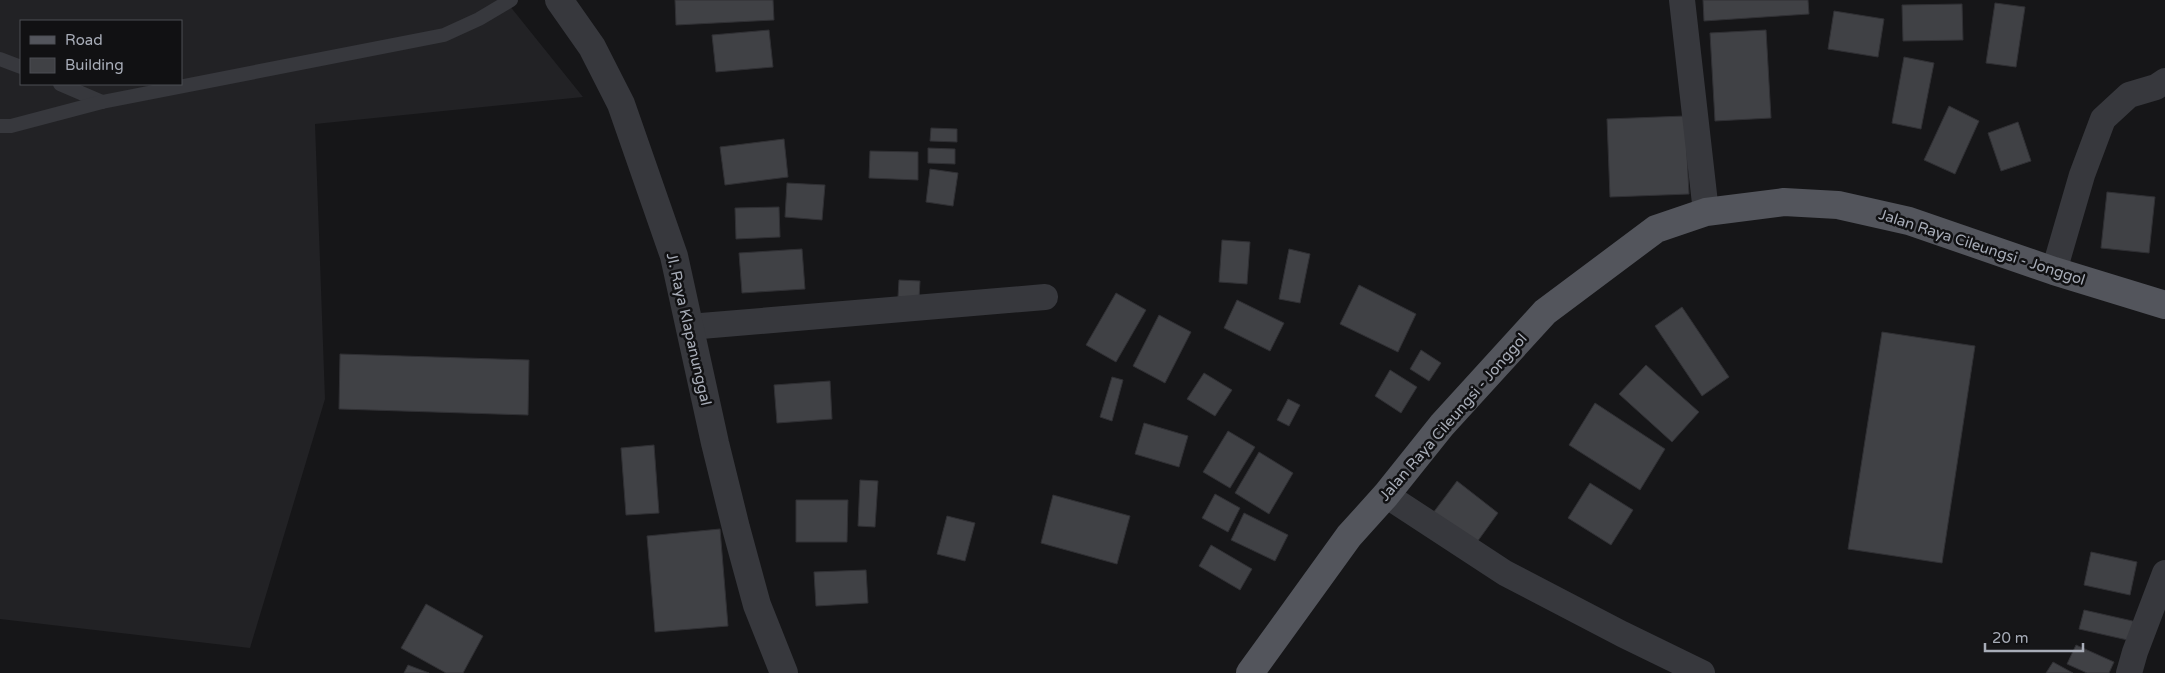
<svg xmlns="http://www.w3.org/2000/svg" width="2165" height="673" font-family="'Varela Round',sans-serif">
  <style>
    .built { fill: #222225; fill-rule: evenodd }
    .building { fill: #404145; stroke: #303034 }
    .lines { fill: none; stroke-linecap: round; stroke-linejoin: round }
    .service { stroke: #37383d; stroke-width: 14 }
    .minor { stroke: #37383d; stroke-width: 26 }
    .tertiary { stroke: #37383d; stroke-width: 28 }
    .primary { stroke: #53555c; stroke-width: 28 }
    .labels { text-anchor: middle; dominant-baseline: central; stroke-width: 5; stroke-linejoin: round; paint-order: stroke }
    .street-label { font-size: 15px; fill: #a8adb8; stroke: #111113 }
  </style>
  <rect width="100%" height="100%" fill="#161618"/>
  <path class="built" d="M0,0h505l78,97 -268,27 10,275 -75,249 -250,-29zM21,21h160v63h-160z"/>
  <g class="building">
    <polygon points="675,0 773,0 774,20 676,25"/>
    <polygon points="1703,0 1808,0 1809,14 1704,21"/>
    <polygon points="1995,3 2025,7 2016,67 1986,63"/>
    <polygon points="1962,4 1963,40 1903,41 1902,5"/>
    <polygon points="1834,11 1884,19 1878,57 1828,49"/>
    <polygon points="769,30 773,67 716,72 712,35"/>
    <polygon points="1766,30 1771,118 1715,121 1710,33"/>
    <polygon points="1904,57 1934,63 1921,129 1892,123"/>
    <polygon points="1949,106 1979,121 1955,174 1924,160"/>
    <polygon points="1685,116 1689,194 1610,197 1607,119"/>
    <polygon points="2018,122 2031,161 2001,171 1988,133"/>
    <polygon points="931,128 957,129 957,142 930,141"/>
    <polygon points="784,139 788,177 725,185 720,147"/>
    <polygon points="928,148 955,149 955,164 928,163"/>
    <polygon points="870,151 918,152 918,180 869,178"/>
    <polygon points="930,169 958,173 953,206 926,202"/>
    <polygon points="787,183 825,185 822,220 785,217"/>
    <polygon points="2107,192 2155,197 2149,253 2101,248"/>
    <polygon points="779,207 780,237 736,239 735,208"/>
    <polygon points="1222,240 1250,242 1247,284 1219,282"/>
    <polygon points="802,249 805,289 742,293 739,253"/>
    <polygon points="1289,249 1310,254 1300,303 1279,299"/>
    <polygon points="899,280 920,281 919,298 898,297"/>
    <polygon points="1359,285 1416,314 1398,352 1340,324"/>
    <polygon points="1116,293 1146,310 1116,362 1086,345"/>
    <polygon points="1237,300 1284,323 1270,351 1224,328"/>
    <polygon points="1682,307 1729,377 1702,396 1655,326"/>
    <polygon points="1159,315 1191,332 1165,383 1133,366"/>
    <polygon points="1882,332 1975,346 1942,563 1848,549"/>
    <polygon points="1421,350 1441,363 1429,381 1410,369"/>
    <polygon points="340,354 529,360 528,415 339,409"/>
    <polygon points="1646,365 1699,412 1672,442 1619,394"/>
    <polygon points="1390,370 1417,387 1401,413 1375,396"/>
    <polygon points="1204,373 1232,390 1215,416 1187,399"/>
    <polygon points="1112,377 1123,380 1112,421 1100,417"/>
    <polygon points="830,381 832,419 777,423 774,385"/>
    <polygon points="1288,399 1300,405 1289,426 1277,420"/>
    <polygon points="1595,403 1665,449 1640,490 1569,445"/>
    <polygon points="1144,423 1188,436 1179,467 1135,454"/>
    <polygon points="1228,431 1255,447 1230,488 1203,472"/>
    <polygon points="654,445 659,513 626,515 621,448"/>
    <polygon points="1259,452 1293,473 1269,514 1235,493"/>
    <polygon points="860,480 878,481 875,527 858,526"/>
    <polygon points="1457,481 1498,513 1472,549 1430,517"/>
    <polygon points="1590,483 1633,510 1611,545 1568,518"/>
    <polygon points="1215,494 1240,508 1228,532 1202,518"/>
    <polygon points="1053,495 1130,516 1117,564 1041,543"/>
    <polygon points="796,500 848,500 847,542 796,542"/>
    <polygon points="1244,513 1288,535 1275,561 1231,540"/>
    <polygon points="947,516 975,523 965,561 937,554"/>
    <polygon points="720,529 728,626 655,632 647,536"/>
    <polygon points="1211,545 1252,569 1240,590 1199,566"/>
    <polygon points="2091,552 2137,562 2130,595 2084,585"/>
    <polygon points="866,570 868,603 816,606 814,572"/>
    <polygon points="426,604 483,636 463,673 446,673 401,648"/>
    <polygon points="2084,610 2137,622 2132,641 2079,629"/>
    <polygon points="2076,645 2114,662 2109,673 2087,673 2067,664"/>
    <polygon points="2053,662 2073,673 2046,673"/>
    <polygon points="408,665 429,673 404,673"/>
  </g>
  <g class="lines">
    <g class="service">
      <polyline points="0,59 21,67"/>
      <polyline points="60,84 102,102"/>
      <polyline points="0,126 11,126 102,102 444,35 479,19 511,0"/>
    </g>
    <g class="minor">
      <polyline points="1682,0 1706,212"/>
      <polyline points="2054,271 2082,175 2103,119 2129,95 2156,87 2165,81"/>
      <polyline points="689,327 1045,297"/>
      <polyline points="1386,495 1505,573 1622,634 1702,673"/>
      <polyline points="2129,673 2135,652 2165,573"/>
    </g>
    <polyline class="tertiary" points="559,0 592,47 621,104 674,256 715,443 736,528 757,605 784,673"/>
    <polyline class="primary" points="1250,673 1349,536 1386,495 1442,425 1545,312 1656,229 1706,212 1784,202 1838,205 1909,221 2054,271 2165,305"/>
  </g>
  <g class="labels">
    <g class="street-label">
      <text transform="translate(1982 247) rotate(18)">Jalan Raya Cileungsi - Jonggol</text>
      <text transform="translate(689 329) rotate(77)">Jl. Raya Klapanunggal</text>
      <text transform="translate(1453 417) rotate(-49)">Jalan Raya Cileungsi - Jonggol</text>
    </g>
  </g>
  <rect x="20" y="20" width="162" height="65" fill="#111113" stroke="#4d4f55"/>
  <rect x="30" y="36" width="25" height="8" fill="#53555c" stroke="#4d4f55"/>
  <text x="65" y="45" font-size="15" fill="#a8adb8">Road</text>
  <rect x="30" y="58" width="25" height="15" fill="#404145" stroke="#4d4f55"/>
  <text x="65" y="70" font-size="15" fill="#a8adb8">Building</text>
  <path d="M1985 643v8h98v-8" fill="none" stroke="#a8adb8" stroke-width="2.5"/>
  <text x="1992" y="643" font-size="15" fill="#a8adb8" stroke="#111113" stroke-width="4" paint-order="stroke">20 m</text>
</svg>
